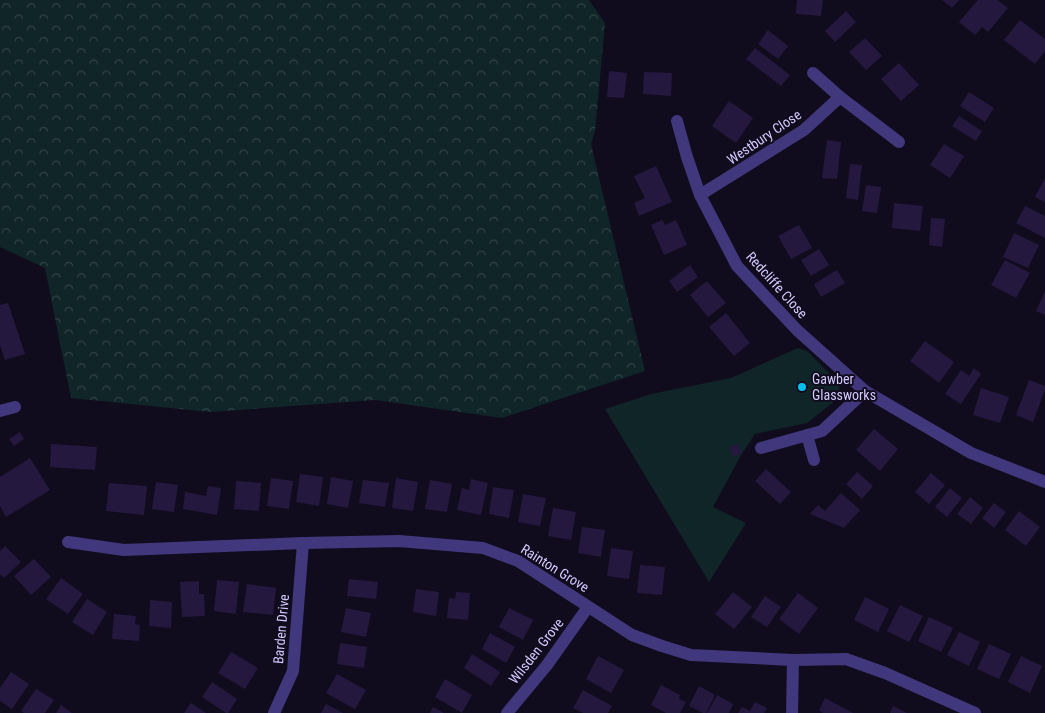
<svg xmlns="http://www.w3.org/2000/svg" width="1045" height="713" font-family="'Roboto Condensed',sans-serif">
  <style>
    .grass { fill: #0f2527 }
    .forest { fill: url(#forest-crowns) }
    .building { fill: #24183e }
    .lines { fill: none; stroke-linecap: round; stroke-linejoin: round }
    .street { stroke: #41377c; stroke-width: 12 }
    .poi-dot { fill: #04c0ef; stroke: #110c1d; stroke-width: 2 }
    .labels { text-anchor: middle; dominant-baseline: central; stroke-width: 4; stroke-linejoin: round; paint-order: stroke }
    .street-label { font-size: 14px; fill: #d4c9fe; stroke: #110c1d }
    .poi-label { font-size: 14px; fill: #d4c9fe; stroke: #110c1d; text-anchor: start }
  </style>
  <defs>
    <pattern id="forest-crowns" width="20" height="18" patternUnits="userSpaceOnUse" patternTransform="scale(1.25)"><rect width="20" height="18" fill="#0f2527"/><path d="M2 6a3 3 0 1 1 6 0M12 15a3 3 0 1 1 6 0" fill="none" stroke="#314347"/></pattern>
  </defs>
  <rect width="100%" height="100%" fill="#110c1d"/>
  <polygon class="grass" points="798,348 807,351 839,383 840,397 807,423 755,434 741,455 713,507 746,523 709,582 605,409 651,394 731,378"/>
  <polygon class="forest" points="0,0 589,0 605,23 595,131 591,144 645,371 502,418 375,400 210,412 71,398 45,268 0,247"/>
  <g class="building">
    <polygon points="797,0 823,0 821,16 796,14"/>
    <polygon points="942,0 959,0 952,8"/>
    <polygon points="978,0 997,0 1008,8 988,32 982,27 975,35 959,22"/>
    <polygon points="846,11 856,22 835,42 825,31"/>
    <polygon points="1020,20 1045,39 1045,51 1035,64 1004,40"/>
    <polygon points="768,30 788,46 778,59 758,44"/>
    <polygon points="865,38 882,56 866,70 849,52"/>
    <polygon points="755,48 790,75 781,86 746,59"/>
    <polygon points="899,63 919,85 901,101 881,79"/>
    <polygon points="609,71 627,73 624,98 607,97"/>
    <polygon points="644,72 672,73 671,96 643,94"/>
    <polygon points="969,92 994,108 985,122 960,106"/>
    <polygon points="729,101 753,118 736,143 712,126"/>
    <polygon points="959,116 982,131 976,141 952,126"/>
    <polygon points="827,140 841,142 837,179 822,178"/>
    <polygon points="944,144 964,156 950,178 930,165"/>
    <polygon points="850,164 862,165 858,200 846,198"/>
    <polygon points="656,166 672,202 639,216 634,203 645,198 634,176"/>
    <polygon points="1045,178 1045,202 1035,197"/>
    <polygon points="866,185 881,187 877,213 862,211"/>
    <polygon points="894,203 923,206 920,231 892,228"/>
    <polygon points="1025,206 1045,216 1045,238 1016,223"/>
    <polygon points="931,218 945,219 942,247 929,245"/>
    <polygon points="662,220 665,225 676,220 687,245 664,255 651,225"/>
    <polygon points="799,225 812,248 791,259 778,236"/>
    <polygon points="1014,233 1039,245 1028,268 1003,257"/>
    <polygon points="819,249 829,265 811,276 801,260"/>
    <polygon points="1005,260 1030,273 1016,298 991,285"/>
    <polygon points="690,265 698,277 677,292 669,281"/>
    <polygon points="837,270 845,283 821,297 814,284"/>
    <polygon points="707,281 726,303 708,317 690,295"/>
    <polygon points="1045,291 1045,315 1036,311"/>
    <polygon points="8,303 25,354 5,360 0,345 0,305"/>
    <polygon points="726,313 750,343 734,356 709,327"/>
    <polygon points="925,341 954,362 939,383 910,361"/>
    <polygon points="974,368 981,374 961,404 945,394 961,370 969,376"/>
    <polygon points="1029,380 1045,386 1045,390 1033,422 1016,415"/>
    <polygon points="981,388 1009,397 1000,423 973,415"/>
    <polygon points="874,429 898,449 880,471 856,450"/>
    <polygon points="20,432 24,439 14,446 9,439"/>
    <polygon points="737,443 742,453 734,457 729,448"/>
    <polygon points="51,444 97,447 95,470 50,467"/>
    <polygon points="30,458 50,490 6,517 0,506 0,477"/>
    <polygon points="766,469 791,492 780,504 755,481"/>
    <polygon points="857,472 873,486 862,499 846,484"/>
    <polygon points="931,473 945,485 929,504 915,492"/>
    <polygon points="300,474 323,477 319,506 296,502"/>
    <polygon points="331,477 353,481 348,508 327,504"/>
    <polygon points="271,478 293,481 289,509 267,506"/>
    <polygon points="396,478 418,482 413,511 392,508"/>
    <polygon points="471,479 488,483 481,515 457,510 462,488 469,490"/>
    <polygon points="363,480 389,483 385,507 359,503"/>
    <polygon points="430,480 452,484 447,512 425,509"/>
    <polygon points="236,481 261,483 259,511 234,509"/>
    <polygon points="156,482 178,485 174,512 152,509"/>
    <polygon points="109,483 147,486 144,515 106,511"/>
    <polygon points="208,486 221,488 217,515 183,509 185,492 206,496"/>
    <polygon points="493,487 514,490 509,518 489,514"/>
    <polygon points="950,488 962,498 947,517 935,507"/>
    <polygon points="841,493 860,510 844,528 810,514 818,505 825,511"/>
    <polygon points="523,494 546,498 540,526 518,522"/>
    <polygon points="970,497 983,508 971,524 957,514"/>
    <polygon points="994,503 1006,512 994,528 982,518"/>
    <polygon points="553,508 576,512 571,540 548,536"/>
    <polygon points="1019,511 1040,527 1026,546 1005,530"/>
    <polygon points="582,527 605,530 601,557 578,553"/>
    <polygon points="5,546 21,562 4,578 0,574 0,551"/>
    <polygon points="611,548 633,551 629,579 607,576"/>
    <polygon points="34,559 51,577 31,595 14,576"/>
    <polygon points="640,565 665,567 662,595 637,593"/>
    <polygon points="61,578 83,594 68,614 46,599"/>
    <polygon points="349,579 378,582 376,599 347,596"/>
    <polygon points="217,580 239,582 236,614 214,611"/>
    <polygon points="199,581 199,594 204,594 205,616 182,617 180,582"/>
    <polygon points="247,584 276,588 273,615 243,612"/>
    <polygon points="416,589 439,592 436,616 413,612"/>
    <polygon points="456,592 470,593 468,620 447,618 449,598 455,599"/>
    <polygon points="733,592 752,607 734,629 715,614"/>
    <polygon points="798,593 818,608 799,634 779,619"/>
    <polygon points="765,596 781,607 767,627 751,617"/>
    <polygon points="865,597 889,609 878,632 854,620"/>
    <polygon points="87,599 107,612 93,635 72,622"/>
    <polygon points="150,600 172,602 171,628 149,626"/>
    <polygon points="900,605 923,616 909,642 887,631"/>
    <polygon points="346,608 371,613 366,637 341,632"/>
    <polygon points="509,608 533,620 523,640 499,627"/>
    <polygon points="114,614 136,616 135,624 140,625 139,641 112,639"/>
    <polygon points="929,617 953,628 941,652 918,641"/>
    <polygon points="959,632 980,642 969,666 947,655"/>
    <polygon points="490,633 515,647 506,663 482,649"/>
    <polygon points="340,643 367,647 364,668 337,664"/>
    <polygon points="989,644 1011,654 999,679 977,669"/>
    <polygon points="231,652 258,668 245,689 218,673"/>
    <polygon points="472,654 500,672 491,686 464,668"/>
    <polygon points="598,656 624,670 611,693 586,679"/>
    <polygon points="1021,656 1042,666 1030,693 1008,682"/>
    <polygon points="11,672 29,684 12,709 0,701 0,688"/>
    <polygon points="337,674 366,690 355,709 326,693"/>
    <polygon points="445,679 472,695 462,713 435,697"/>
    <polygon points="212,682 237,699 228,713 226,713 202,697"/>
    <polygon points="661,685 680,695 679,699 686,702 680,713 666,713 651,705"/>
    <polygon points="699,686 715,695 706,713 703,713 689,706"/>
    <polygon points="36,689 54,700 45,713 24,713 21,711"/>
    <polygon points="583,690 612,706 608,713 583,713 573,708"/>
    <polygon points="717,695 733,704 729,713 707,713"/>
    <polygon points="825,698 853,713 823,713 819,710"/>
    <polygon points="755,702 767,708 764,713 738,713 742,707 750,711"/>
    <polygon points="191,703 206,713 184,713"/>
    <polygon points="326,704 343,713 321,713"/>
    <polygon points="61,705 72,713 56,713"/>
    <polygon points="893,706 907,713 890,713"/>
    <polygon points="433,707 444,713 430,713"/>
  </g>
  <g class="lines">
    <g class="street">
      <polyline points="813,73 840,97"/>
      <polyline points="677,121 687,157 700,195 737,266 797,330 865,391 971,453 1045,482"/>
      <polyline points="700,195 804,130 840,97 899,142"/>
      <polyline points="0,411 15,407"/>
      <polyline points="807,435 814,460"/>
      <polyline points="761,448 822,431 865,391"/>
      <polyline points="68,542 124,550 303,543 399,541 483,548 518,561 632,635 662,646 691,655 793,660 846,659 885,673 975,713"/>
      <polyline points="274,713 293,671 303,543"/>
      <polyline points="507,713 547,665 588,607"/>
      <polyline points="792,713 793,660"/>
    </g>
  </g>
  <circle class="poi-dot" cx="802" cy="387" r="5"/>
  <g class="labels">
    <g class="street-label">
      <text transform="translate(764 137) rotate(-34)">Westbury Close</text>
      <text transform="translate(777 285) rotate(48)">Redcliffe Close</text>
      <text transform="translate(555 568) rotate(32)">Rainton Grove</text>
      <text transform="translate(281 629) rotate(-85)">Barden Drive</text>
      <text transform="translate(536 651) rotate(-52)">Wilsden Grove</text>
    </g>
    <g class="poi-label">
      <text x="812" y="379">Gawber<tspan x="812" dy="16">Glassworks</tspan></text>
    </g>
  </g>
</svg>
